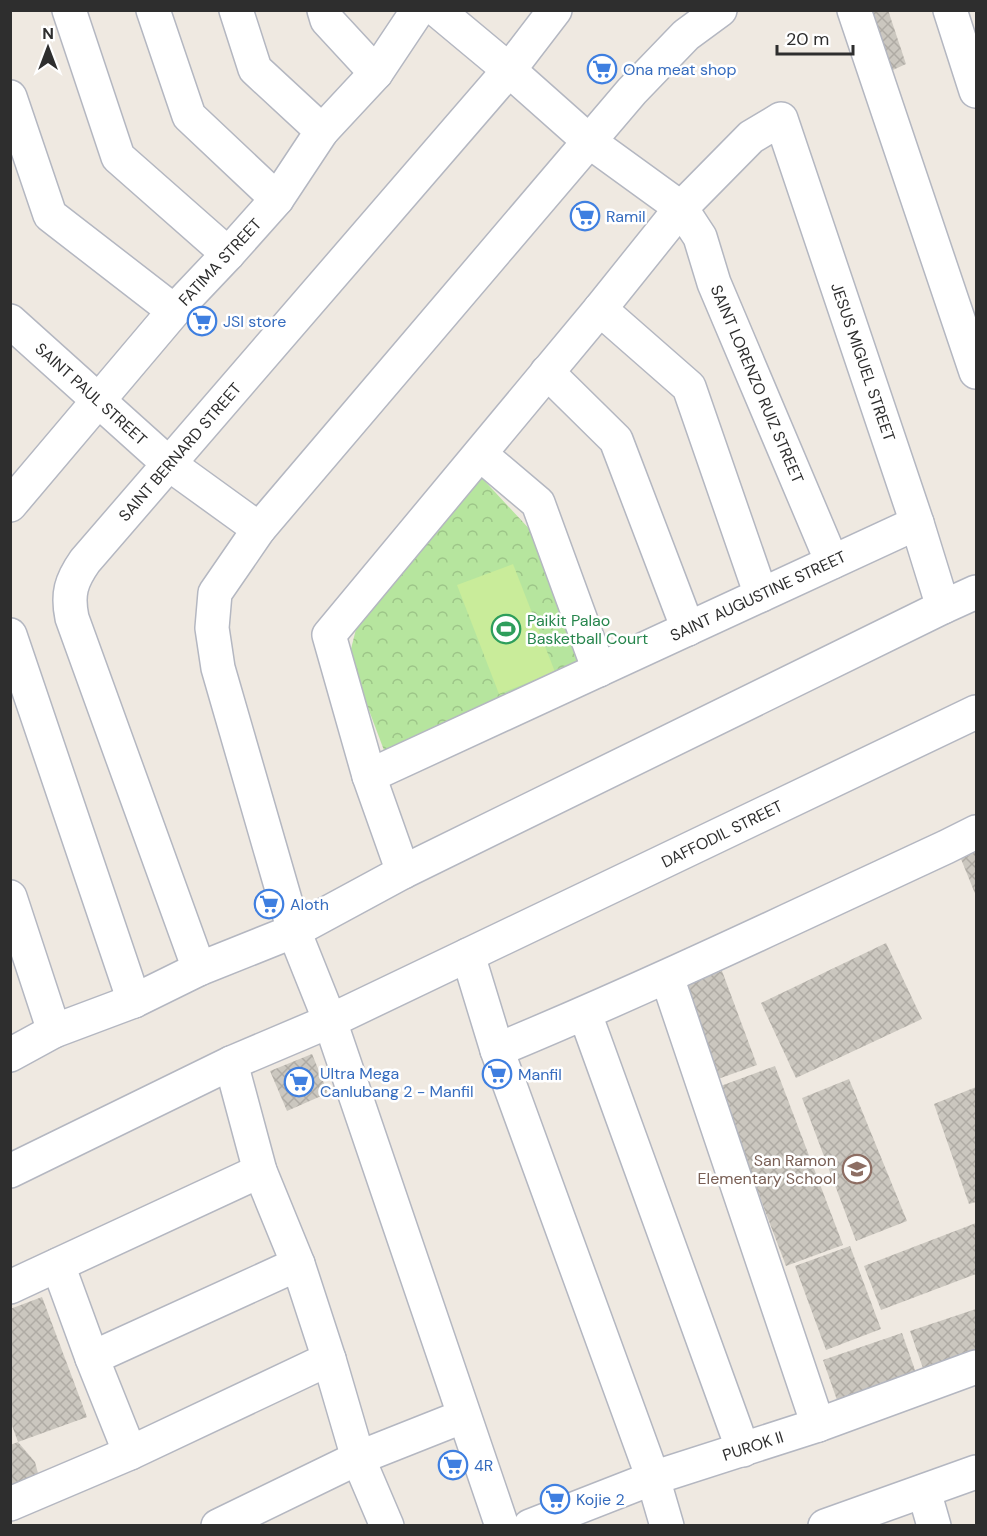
<svg xmlns="http://www.w3.org/2000/svg" width="987" height="1536" font-family="'DM Sans',sans-serif">
  <style>
    .park { fill: url(#park-crowns) }
    .pitch { fill: #c9ec9a }
    .building { fill: url(#building-cross-hatch) }
    .lines { fill: none; stroke-linecap: round; stroke-linejoin: round }
    .minor-casing { stroke: #b4b7c1; stroke-width: 36 }
    .minor { stroke: #fff; stroke-width: 33 }
    .labels { text-anchor: middle; dominant-baseline: central; stroke-width: 5; stroke-linejoin: round; paint-order: stroke }
    .shop-label { font-size: 16px; fill: #366cbe; stroke: #fff; text-anchor: start }
    .street-label { font-size: 16px; fill: #2e2e2e; stroke: #fff }
    .leisure-label { font-size: 16px; fill: #27864d; stroke: #fff; text-anchor: start }
    .education-label { font-size: 16px; fill: #785e54; stroke: #fff; text-anchor: end }
  </style>
  <defs>
    <pattern id="park-crowns" width="20" height="18" patternUnits="userSpaceOnUse" patternTransform="scale(1.5)"><rect width="20" height="18" fill="#b6e59e"/><path d="M2 6a3 3 0 1 1 6 0M12 15a3 3 0 1 1 6 0" fill="none" stroke="#9dc588"/></pattern>
    <pattern id="building-cross-hatch" width="8" height="8" patternUnits="userSpaceOnUse" patternTransform="scale(1.5)"><rect width="8" height="8" fill="#cbc7bf"/><path d="M0 0l8 8M0 8l8-8" fill="none" stroke="#afaba4"/></pattern>
  </defs>
  <rect width="100%" height="100%" fill="#efe9e1"/>
  <polygon class="park" points="481,477 535,535 583,669 385,753 349,657 356,629"/>
  <polygon class="pitch" points="513,564 555,672 499,694 457,585"/>
  <g class="building">
    <polygon points="860,10 888,10 906,64 882,75"/>
    <polygon points="976,852 976,896 961,859"/>
    <polygon points="886,943 922,1019 796,1078 761,1003"/>
    <polygon points="722,971 757,1065 718,1079 682,986"/>
    <polygon points="312,1054 328,1093 287,1111 270,1071"/>
    <polygon points="775,1066 843,1245 786,1266 718,1087"/>
    <polygon points="849,1079 907,1221 856,1241 802,1098"/>
    <polygon points="976,1087 976,1202 969,1204 934,1104"/>
    <polygon points="976,1223 976,1274 881,1310 864,1266"/>
    <polygon points="850,1246 881,1329 826,1350 795,1266"/>
    <polygon points="42,1297 87,1417 18,1442 10,1420 10,1309"/>
    <polygon points="976,1309 976,1352 924,1371 910,1331"/>
    <polygon points="902,1333 916,1373 838,1403 823,1360"/>
    <polygon points="18,1442 35,1462 42,1488 10,1487 10,1445"/>
  </g>
  <g class="lines">
    <g class="minor-casing">
      <g id="minor">
        <polyline points="69,10 118,157 228,254"/>
        <polyline points="153,10 189,116 277,199"/>
        <polyline points="236,10 255,69 322,131"/>
        <polyline points="324,10 327,20 376,73"/>
        <polyline points="437,10 509,70 590,142 681,208 700,237 714,283 832,562"/>
        <polyline points="854,10 976,372"/>
        <polyline points="950,10 976,91"/>
        <polyline points="10,97 50,215 174,311"/>
        <polyline points="600,309 689,387 761,595"/>
        <polyline points="10,321 169,464 259,529"/>
        <polyline points="547,372 616,440 688,629"/>
        <polyline points="480,454 538,503 599,670"/>
        <polyline points="10,505 174,311 228,254 277,199 322,131 376,73 418,10"/>
        <polyline points="10,635 134,1001"/>
        <polyline points="369,776 917,523"/>
        <polyline points="403,872 369,776 329,635 600,309 681,208 751,137 781,119 917,523 943,607"/>
        <polyline points="10,897 54,1031"/>
        <polyline points="468,955 497,1050 653,1478 667,1526"/>
        <path d="M199,969l-127,-351c-5,-24 -1,-37 13,-57l424,-491 46,-60"/>
        <polyline points="667,977 818,1425"/>
        <polyline points="585,1014 743,1450"/>
        <path d="M497,1050c152,-63 300,-134 449,-203l30,-15"/>
        <polyline points="10,1055 54,1031 134,1001 199,969 294,931 403,872 943,607 976,592"/>
        <polyline points="231,1063 260,1171 298,1264 329,1359 358,1458 387,1526"/>
        <polyline points="10,1171 231,1063 330,1021 976,712"/>
        <polyline points="58,1265 92,1358 130,1453"/>
        <polyline points="10,1287 260,1171"/>
        <polyline points="92,1358 298,1264"/>
        <polyline points="924,1491 934,1526"/>
        <polyline points="10,1504 130,1453 329,1359"/>
        <polyline points="218,1526 358,1458 464,1416"/>
        <polyline points="502,1526 330,1021 294,931 218,668 212,628 215,593 259,529 632,91 686,35 720,10"/>
        <polyline points="530,1526 653,1478 818,1425 976,1367"/>
        <polyline points="825,1526 976,1472"/>
      </g>
    </g>
    <use href="#minor" class="minor"/>
  </g>
  <defs>
    <g id="supermarket-ring" transform="scale(1.5)"><circle r="9.5" fill="#fff" stroke="#3f7fe0" stroke-width="1.5"/><path d="M-6-5.5h2.5l.6 2H6L4.5 2H-2.5L-4.4-4H-6ZM-1.5 3.2a1.3 1.3 0 1 0 .1 0ZM3 3.2a1.3 1.3 0 1 0 .1 0Z" fill="#3f7fe0"/></g>
    <g id="stadium-ring" transform="scale(1.5)"><circle r="9.5" fill="#fff" stroke="#2e9e5b" stroke-width="1.5"/><path d="M0-5a6.5 5 0 1 0 0 10a6.5 5 0 1 0 0-10ZM-3.5-1.8h7v3.6h-7Z" fill="#2e9e5b"/></g>
    <g id="school-ring" transform="scale(1.5)"><circle r="9.5" fill="#fff" stroke="#8d6e63" stroke-width="1.5"/><path d="M0-5L7-2L0 1L-7-2ZM-4 1L0 2.5L4 1V4Q0 6-4 4Z" fill="#8d6e63"/></g>
  </defs>
  <g fill-rule="evenodd">
    <use href="#supermarket-ring" x="602" y="69"/>
    <use href="#supermarket-ring" x="585" y="216"/>
    <use href="#supermarket-ring" x="202" y="321"/>
    <use href="#stadium-ring" x="506" y="629"/>
    <use href="#supermarket-ring" x="269" y="904"/>
    <use href="#supermarket-ring" x="497" y="1074"/>
    <use href="#supermarket-ring" x="299" y="1082"/>
    <use href="#school-ring" x="857" y="1169"/>
    <use href="#supermarket-ring" x="453" y="1465"/>
    <use href="#supermarket-ring" x="555" y="1499"/>
  </g>
  <g class="labels">
    <g class="shop-label">
      <text x="623" y="69">Ona meat shop</text>
      <text x="606" y="216">Ramil</text>
      <text x="223" y="321">JSI store</text>
      <text x="290" y="904">Aloth</text>
      <text x="320" y="1073">Ultra Mega<tspan x="320" dy="18">Canlubang 2 - Manfil</tspan></text>
      <text x="518" y="1074">Manfil</text>
      <text x="474" y="1465">4R</text>
      <text x="576" y="1499">Kojie 2</text>
    </g>
    <g class="street-label">
      <text transform="translate(220 262) rotate(-47)">FATIMA STREET</text>
      <text transform="translate(863 362) rotate(71)">JESUS MIGUEL STREET</text>
      <text transform="translate(757 384) rotate(67)">SAINT LORENZO RUIZ STREET</text>
      <text transform="translate(91 394) rotate(42)">SAINT PAUL STREET</text>
      <text transform="translate(180 452) rotate(-49)">SAINT BERNARD STREET</text>
      <text transform="translate(758 596) rotate(-25)">SAINT AUGUSTINE STREET</text>
      <text transform="translate(722 834) rotate(-26)">DAFFODIL STREET</text>
      <text transform="translate(753 1446) rotate(-18)">PUROK II</text>
    </g>
    <g class="leisure-label">
      <text x="527" y="620">Paikit Palao<tspan x="527" dy="18">Basketball Court</tspan></text>
    </g>
    <g class="education-label">
      <text x="836" y="1160">San Ramon<tspan x="836" dy="18">Elementary School</tspan></text>
    </g>
  </g>
  <rect width="987" height="1536" fill="none" stroke="#2e2e2e" stroke-width="24"/>
  <g transform="translate(48 48)" stroke="#ffffff" stroke-width="4.5" paint-order="stroke">
  <path d="M0-4.5L10 22L0 15L-10 22Z" fill="#2e2e2e"/>
  <text y="-9" font-size="16" font-weight="bold" text-anchor="middle" fill="#2e2e2e">N</text>
  </g>
  <path d="M777 45v9h76v-9" fill="none" stroke="#2e2e2e" stroke-width="3"/>
  <text x="786" y="45" font-size="18" fill="#2e2e2e" stroke="#ffffff" stroke-width="4.5" paint-order="stroke">20 m</text>
</svg>
